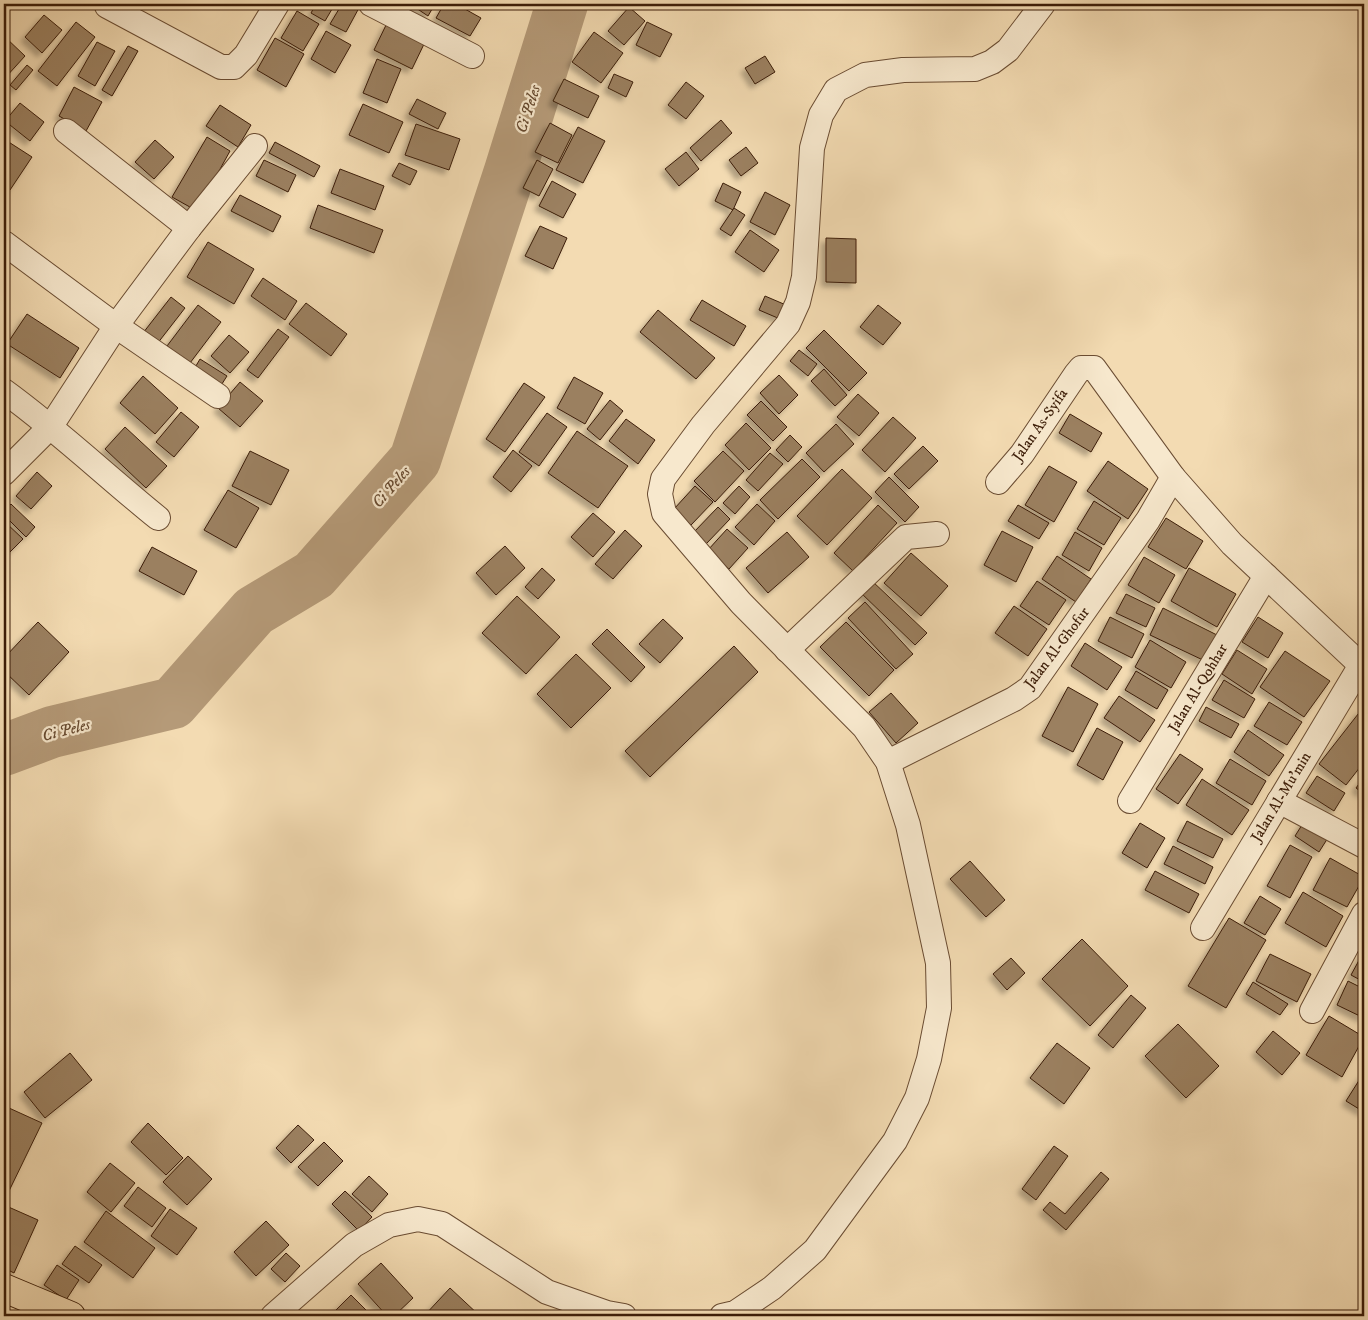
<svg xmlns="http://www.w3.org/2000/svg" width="1368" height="1320" font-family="'IM FELL DW Pica',serif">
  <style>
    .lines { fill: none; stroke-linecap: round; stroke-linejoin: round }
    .river { stroke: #b59a78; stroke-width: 52 }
    .building { fill: #9b8060; stroke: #3c1d08; filter: url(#shadow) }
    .minor-casing { stroke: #6a4c32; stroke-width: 26 }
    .trunk-casing { stroke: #3c1d08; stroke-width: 30 }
    .minor { stroke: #f7e8cd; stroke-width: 24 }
    .trunk { stroke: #f3dbb2; stroke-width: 28 }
    .labels { text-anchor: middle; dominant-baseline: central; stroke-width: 4.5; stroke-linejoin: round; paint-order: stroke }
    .street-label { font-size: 15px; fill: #3c1d08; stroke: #f7e8cd }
    .water-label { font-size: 16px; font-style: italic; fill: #66492f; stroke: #f7e8cd }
  </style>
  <defs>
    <filter id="shadow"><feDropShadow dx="-4.5" dy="4.5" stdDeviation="2.5" flood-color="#0004"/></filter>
  </defs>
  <rect width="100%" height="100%" fill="#f3dbb2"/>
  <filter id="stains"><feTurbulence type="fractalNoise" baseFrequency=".004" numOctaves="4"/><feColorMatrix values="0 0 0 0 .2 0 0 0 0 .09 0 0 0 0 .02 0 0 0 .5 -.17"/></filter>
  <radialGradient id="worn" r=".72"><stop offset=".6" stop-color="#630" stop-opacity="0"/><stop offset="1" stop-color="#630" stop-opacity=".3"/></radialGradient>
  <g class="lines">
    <polyline class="river" points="4,750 52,732 173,703 254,611 314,575 415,460 510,171 562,4"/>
  </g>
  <g class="building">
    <polygon points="299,4 310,4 307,9"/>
    <polygon points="316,4 335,4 325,21 311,13"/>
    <polygon points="342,4 355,4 360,6 346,32 330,24"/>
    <polygon points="410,4 435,4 428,16"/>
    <polygon points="444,4 456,4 481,18 470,36 436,18"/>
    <polygon points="629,7 645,21 624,45 608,31"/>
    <polygon points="297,11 319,24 303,51 281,38"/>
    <polygon points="44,15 62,30 42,53 25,37"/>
    <polygon points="76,22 95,37 57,86 38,71"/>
    <polygon points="647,22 672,34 660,57 636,45"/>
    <polygon points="387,23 425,42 412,69 374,50"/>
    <polygon points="326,31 351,45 335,73 311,59"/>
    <polygon points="594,32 623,53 601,83 572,62"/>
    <polygon points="4,36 25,56 5,78 4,77"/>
    <polygon points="275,38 304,54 286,87 257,70"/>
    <polygon points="97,42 115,51 95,86 78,76"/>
    <polygon points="128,46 138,51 112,96 102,90"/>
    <polygon points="765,56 775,72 755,84 745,68"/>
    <polygon points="377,59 401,69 387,103 363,93"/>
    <polygon points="27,65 33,70 16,90 10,85"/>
    <polygon points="614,74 633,82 626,97 608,88"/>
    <polygon points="564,79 599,96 588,118 553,101"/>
    <polygon points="686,82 704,96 686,119 668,105"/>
    <polygon points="74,87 102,102 86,131 59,116"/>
    <polygon points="417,99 446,113 438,129 409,114"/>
    <polygon points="20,103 44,122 30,141 5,121"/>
    <polygon points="363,104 403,122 389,153 349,135"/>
    <polygon points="220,105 251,125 238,147 206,126"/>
    <polygon points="721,120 732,133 701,161 690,148"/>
    <polygon points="550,123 572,135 558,163 535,152"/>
    <polygon points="416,124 460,139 449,170 405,155"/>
    <polygon points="578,127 605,141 583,183 556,170"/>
    <polygon points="207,137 230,151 197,211 172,197"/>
    <polygon points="4,139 32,157 10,190 4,186"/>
    <polygon points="155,140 174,157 154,179 135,162"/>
    <polygon points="275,142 320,166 314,177 269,153"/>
    <polygon points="746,147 758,163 741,176 729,160"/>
    <polygon points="686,152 699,169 679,186 665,169"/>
    <polygon points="264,160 296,175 288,192 256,176"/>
    <polygon points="537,160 553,169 539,196 523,188"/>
    <polygon points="399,163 417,171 410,185 392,176"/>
    <polygon points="340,169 384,186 375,210 331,193"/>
    <polygon points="552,181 576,194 563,218 539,206"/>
    <polygon points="723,183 741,192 733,210 715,201"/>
    <polygon points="765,192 790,205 775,235 750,222"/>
    <polygon points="240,195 281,216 273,232 231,211"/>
    <polygon points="318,205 383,230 374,253 310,228"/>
    <polygon points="734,208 745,215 731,236 720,229"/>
    <polygon points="540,226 567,238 553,269 525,256"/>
    <polygon points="750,230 779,250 764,272 735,252"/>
    <polygon points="826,238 856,239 856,283 826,282"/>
    <polygon points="208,242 254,269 234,304 187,277"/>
    <polygon points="263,278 297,301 285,320 251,296"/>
    <polygon points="765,296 786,305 780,319 759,310"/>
    <polygon points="171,297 185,308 157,344 143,333"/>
    <polygon points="702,300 746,326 734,346 690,320"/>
    <polygon points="306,303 347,334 331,356 289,324"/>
    <polygon points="198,305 221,322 190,363 167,346"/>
    <polygon points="878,305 901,323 883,345 860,327"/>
    <polygon points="658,310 715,358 696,379 640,332"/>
    <polygon points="27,314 79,348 60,378 7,344"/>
    <polygon points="278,329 289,337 258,378 247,370"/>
    <polygon points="824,330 867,373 849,391 806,348"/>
    <polygon points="229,335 249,352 230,373 211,356"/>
    <polygon points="799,350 817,364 808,376 790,361"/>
    <polygon points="200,359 227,376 220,387 193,371"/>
    <polygon points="824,369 847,395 835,406 811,381"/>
    <polygon points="779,375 798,395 779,414 760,393"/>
    <polygon points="143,376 178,408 155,434 120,403"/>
    <polygon points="574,377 603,393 585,424 557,408"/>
    <polygon points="240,382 263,401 240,427 218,408"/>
    <polygon points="524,383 545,397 505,452 486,439"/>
    <polygon points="858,394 879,413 859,436 837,417"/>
    <polygon points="610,400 623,411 600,440 587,429"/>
    <polygon points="761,401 787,427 773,441 747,415"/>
    <polygon points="181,412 199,427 174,457 156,442"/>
    <polygon points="547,413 567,427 539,466 519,452"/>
    <polygon points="1070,414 1102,433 1091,452 1059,433"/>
    <polygon points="893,417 916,438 885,472 862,450"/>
    <polygon points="626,419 655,440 638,464 609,441"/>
    <polygon points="746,423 771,448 749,470 725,445"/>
    <polygon points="836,424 854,444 824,472 806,453"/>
    <polygon points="125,427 167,466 146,488 105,449"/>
    <polygon points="577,431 628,466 598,508 548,473"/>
    <polygon points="4,434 10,441 4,447"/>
    <polygon points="790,435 802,447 788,462 776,450"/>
    <polygon points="923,446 938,461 909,489 894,474"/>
    <polygon points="513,450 532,466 511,492 493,477"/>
    <polygon points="250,451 289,470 271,505 232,486"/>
    <polygon points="723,451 744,471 715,502 694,481"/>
    <polygon points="770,453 783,464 758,491 746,480"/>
    <polygon points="802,459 820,477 778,519 760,500"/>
    <polygon points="1108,461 1148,489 1128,519 1087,491"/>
    <polygon points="1049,466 1077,482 1054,522 1025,505"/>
    <polygon points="842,469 872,498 827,545 797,516"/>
    <polygon points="37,472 52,486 31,509 16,496"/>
    <polygon points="889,477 919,507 905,522 875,492"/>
    <polygon points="695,486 713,502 691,525 674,509"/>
    <polygon points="739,486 750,497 735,514 723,503"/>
    <polygon points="228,490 259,508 236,548 204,530"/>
    <polygon points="1094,501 1121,518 1104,545 1077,529"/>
    <polygon points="11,504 35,527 26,537 4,515 4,511"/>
    <polygon points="757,504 775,521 754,545 735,527"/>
    <polygon points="878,505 897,523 853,571 834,553"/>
    <polygon points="1018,505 1049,523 1039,539 1008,521"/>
    <polygon points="718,507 730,519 706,544 694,532"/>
    <polygon points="593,513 615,532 593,557 571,537"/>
    <polygon points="1166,518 1203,541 1186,569 1148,547"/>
    <polygon points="4,521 23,539 10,552 4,546"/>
    <polygon points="727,529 748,548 729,569 708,550"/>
    <polygon points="625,530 642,546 613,579 595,564"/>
    <polygon points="1002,531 1033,547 1016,582 984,565"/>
    <polygon points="787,532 809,557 768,593 746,568"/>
    <polygon points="1075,532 1102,548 1089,571 1062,555"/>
    <polygon points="505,546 525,568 496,595 476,573"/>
    <polygon points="152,547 197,571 184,595 139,571"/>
    <polygon points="911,553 948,586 921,616 884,583"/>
    <polygon points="1057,556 1091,579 1076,602 1042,579"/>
    <polygon points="1144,557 1175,575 1159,603 1128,585"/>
    <polygon points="542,568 555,580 538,599 525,587"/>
    <polygon points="1189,568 1236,594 1217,627 1171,601"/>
    <polygon points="871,580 927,633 915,645 860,592"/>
    <polygon points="1037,581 1066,600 1049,625 1020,606"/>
    <polygon points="1126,594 1155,608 1146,627 1116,613"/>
    <polygon points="517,596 560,637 526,674 482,633"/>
    <polygon points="865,602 913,654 896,669 848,618"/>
    <polygon points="1014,606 1047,629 1028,656 995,633"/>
    <polygon points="1163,608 1217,635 1205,661 1150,635"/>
    <polygon points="1110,617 1144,634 1132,658 1098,641"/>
    <polygon points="1258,617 1283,633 1268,658 1242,642"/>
    <polygon points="663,619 683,638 660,663 639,644"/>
    <polygon points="38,622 69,652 29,695 4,671 4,658"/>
    <polygon points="846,622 894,670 869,696 820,647"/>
    <polygon points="607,629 645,667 631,682 592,644"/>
    <polygon points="1150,640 1186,662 1171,688 1135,667"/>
    <polygon points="1085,643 1122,667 1107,690 1071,666"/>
    <polygon points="734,646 758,672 650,777 625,751"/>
    <polygon points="1237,650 1267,669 1252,694 1222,674"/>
    <polygon points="1285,651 1330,681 1304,717 1260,687"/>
    <polygon points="576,654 611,688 571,728 537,694"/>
    <polygon points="1136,671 1168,690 1157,709 1125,690"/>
    <polygon points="1224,680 1255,699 1244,718 1212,700"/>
    <polygon points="1068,687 1098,704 1073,752 1042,736"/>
    <polygon points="891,693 918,723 896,743 869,712"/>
    <polygon points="1119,696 1155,720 1140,742 1104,718"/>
    <polygon points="1269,702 1302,722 1287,745 1254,726"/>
    <polygon points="1206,707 1239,724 1231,738 1199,721"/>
    <polygon points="1362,709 1364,711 1364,762 1346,785 1319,764"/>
    <polygon points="1097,728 1123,742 1103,780 1077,765"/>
    <polygon points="1248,730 1284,755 1269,776 1234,752"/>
    <polygon points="1180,754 1203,769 1178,804 1156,789"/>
    <polygon points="1230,759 1266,781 1252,805 1216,783"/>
    <polygon points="1317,776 1345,793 1334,811 1306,793"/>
    <polygon points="1364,777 1364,794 1356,788"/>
    <polygon points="1202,779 1249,810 1232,835 1186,805"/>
    <polygon points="1307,817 1331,833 1319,852 1295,836"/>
    <polygon points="1187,821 1223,839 1213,858 1177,841"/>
    <polygon points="1140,823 1165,838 1147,868 1122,853"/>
    <polygon points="1290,845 1312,857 1290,898 1267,886"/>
    <polygon points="1173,846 1213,867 1205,884 1164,864"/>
    <polygon points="1330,858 1364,877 1347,907 1313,890"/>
    <polygon points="970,861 1005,900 986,917 950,879"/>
    <polygon points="1155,871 1199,894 1189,913 1145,890"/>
    <polygon points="1303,892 1343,916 1326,947 1285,923"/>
    <polygon points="1260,896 1281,909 1265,935 1244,923"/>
    <polygon points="1229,918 1266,940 1226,1008 1188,986"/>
    <polygon points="1082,939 1128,986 1090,1026 1042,979"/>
    <polygon points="1364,951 1364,982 1351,975"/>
    <polygon points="1270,954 1311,974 1297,1002 1256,981"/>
    <polygon points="1011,958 1025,973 1007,990 993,974"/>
    <polygon points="1348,981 1364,989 1364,1018 1337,1005"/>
    <polygon points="1253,982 1288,1004 1280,1015 1246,994"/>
    <polygon points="1131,995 1146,1008 1113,1048 1098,1035"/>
    <polygon points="1329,1016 1364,1037 1342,1077 1306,1055"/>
    <polygon points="1178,1024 1219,1066 1186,1098 1145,1056"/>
    <polygon points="1273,1031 1300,1053 1282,1075 1256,1052"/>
    <polygon points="1057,1043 1090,1068 1064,1104 1030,1078"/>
    <polygon points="70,1053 92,1080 45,1118 24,1092"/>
    <polygon points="1363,1074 1364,1074 1364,1112 1346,1101"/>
    <polygon points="9,1108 42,1123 9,1191 4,1188 4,1119"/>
    <polygon points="148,1123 183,1158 166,1175 131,1142"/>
    <polygon points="298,1125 314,1140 291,1163 276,1148"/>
    <polygon points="324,1142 343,1161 318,1186 298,1167"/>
    <polygon points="1054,1146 1068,1156 1036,1200 1022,1189"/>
    <polygon points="188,1156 212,1179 187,1205 163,1182"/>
    <polygon points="110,1163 135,1183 111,1212 87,1192"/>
    <polygon points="1101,1172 1109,1179 1066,1230 1043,1210 1050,1202 1065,1214"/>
    <polygon points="369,1176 388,1194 372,1212 352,1194"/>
    <polygon points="138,1187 166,1208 152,1227 124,1206"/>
    <polygon points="345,1191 372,1217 359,1231 332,1204"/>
    <polygon points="4,1205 38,1220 14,1273 4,1268"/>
    <polygon points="170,1209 197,1228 177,1255 151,1236"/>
    <polygon points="106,1211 155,1248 133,1278 84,1242"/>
    <polygon points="266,1221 289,1245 256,1276 234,1252"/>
    <polygon points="75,1246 102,1265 89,1283 62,1264"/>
    <polygon points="286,1253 300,1266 285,1282 271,1269"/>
    <polygon points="381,1263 413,1298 394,1316 387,1316 358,1284"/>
    <polygon points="57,1265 79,1280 66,1300 44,1285"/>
    <polygon points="450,1288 480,1316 424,1316"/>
    <polygon points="351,1295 372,1316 338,1316 334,1312"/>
    <polygon points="313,1311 318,1316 307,1316"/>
  </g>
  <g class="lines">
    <g class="minor-casing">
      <g id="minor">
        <polyline points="371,4 472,56"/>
        <polyline points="107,6 221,67 234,67 246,55 277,4"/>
        <polyline points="66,131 189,228"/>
        <polyline points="4,243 116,326 218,396"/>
        <path d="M4,391c54,39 102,85 154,127"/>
        <polyline points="4,473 51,426 116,326 189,228 255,146"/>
        <polyline points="998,482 1022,454 1076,374 1081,368 1094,368 1173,477 1232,544 1364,668"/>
        <polyline points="787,650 906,537 937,534"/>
        <polyline points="888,762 1014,699 1030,688 1148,520 1173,477"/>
        <polyline points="1130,801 1266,576"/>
        <polyline points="1279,801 1364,846"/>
        <polyline points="1203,928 1361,665"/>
        <polyline points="1312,1011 1364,914"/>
        <polyline points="273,1316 354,1245 389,1225 418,1219 442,1224 547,1292 607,1313 624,1316"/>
        <polyline points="722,1316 735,1313 772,1288 815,1250 895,1141 917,1098 929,1059 939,1008 938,963 908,825 888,762 864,727 741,603 664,513 660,494 663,479 703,425 788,324 798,302 804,277 812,148 821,115 836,90 865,75 903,70 975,69 992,62 1008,50 1043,4"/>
      </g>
    </g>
    <g class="trunk-casing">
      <polyline id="trunk" points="4,1288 71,1316"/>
    </g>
    <use href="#minor" class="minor"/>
    <use href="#trunk" class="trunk"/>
  </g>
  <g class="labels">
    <g class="street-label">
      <text transform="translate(1040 425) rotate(-55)">Jalan As-Syifa</text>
      <text transform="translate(1057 648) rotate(-53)">Jalan Al-Ghofur</text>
      <text transform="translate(1198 688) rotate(-59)">Jalan Al-Qohhar</text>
      <text transform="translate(1281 797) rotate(-59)">Jalan Al-Mu'min</text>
    </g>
    <g class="water-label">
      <text transform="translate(528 109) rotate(-72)">Ci Peles</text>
      <text transform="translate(391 487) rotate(-49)">Ci Peles</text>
      <text transform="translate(66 730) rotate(-15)">Ci Peles</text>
    </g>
  </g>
  <rect width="1368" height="1320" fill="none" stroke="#f3dbb2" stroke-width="20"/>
  <rect x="5" y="5" width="1358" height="1310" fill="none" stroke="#3c1d08" stroke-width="2.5"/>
  <rect x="10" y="10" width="1348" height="1300" fill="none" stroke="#3c1d08"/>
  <rect width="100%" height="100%" filter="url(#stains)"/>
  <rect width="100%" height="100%" fill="url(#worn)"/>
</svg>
